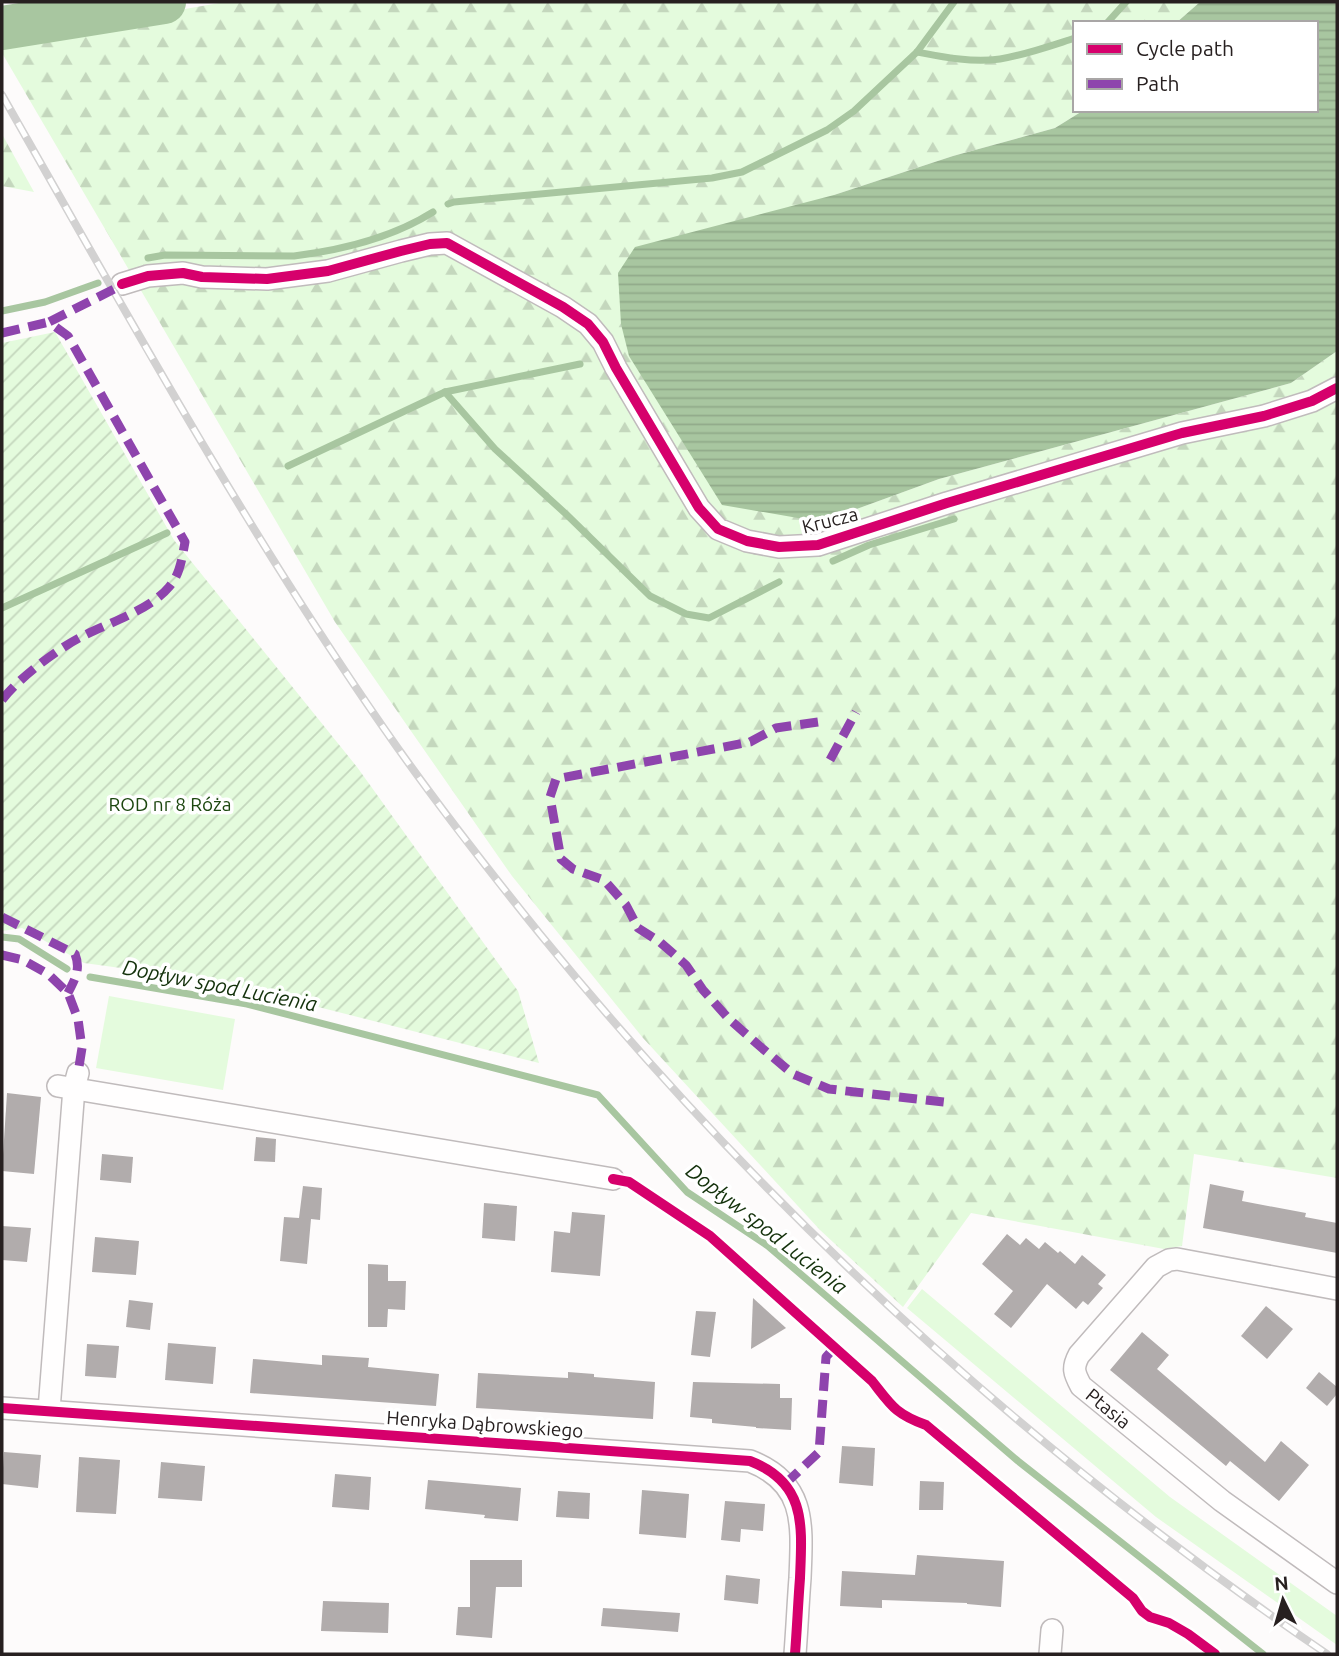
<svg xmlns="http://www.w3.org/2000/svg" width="1339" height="1656" font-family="Ubuntu,sans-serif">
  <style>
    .green { fill: #e4fbdd }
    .forest { fill: url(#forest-firs) }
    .garden { fill: url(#garden-furrows) }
    .water { fill: url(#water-rules) }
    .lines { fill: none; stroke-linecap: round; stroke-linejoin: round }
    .stream { stroke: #a8c6a0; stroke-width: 7 }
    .river { stroke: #a8c6a0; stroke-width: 44 }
    .building { fill: #b1acac }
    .minor-casing { stroke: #c0bbbc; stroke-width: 24 }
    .minor { stroke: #fffefe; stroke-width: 21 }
    .rail-casing { stroke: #d2d1d1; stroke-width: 8 }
    .rail { stroke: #fff; stroke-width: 5; stroke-dasharray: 16; stroke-linecap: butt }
    .quiet { stroke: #8e44ad; stroke-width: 9; stroke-dasharray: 18 9; stroke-linecap: butt }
    .cycleway-casing { stroke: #fff; stroke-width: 15 }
    .cycleway { stroke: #d6006c; stroke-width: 10 }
    .labels { text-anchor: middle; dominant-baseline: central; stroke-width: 7; stroke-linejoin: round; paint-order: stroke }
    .street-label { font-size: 19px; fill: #272020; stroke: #fff }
    .park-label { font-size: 19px; fill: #1c470f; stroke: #fff }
    .water-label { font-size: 21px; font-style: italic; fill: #13310b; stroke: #fff }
  </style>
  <defs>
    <pattern id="forest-firs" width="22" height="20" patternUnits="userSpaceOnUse" patternTransform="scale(1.75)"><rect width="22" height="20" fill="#e4fbdd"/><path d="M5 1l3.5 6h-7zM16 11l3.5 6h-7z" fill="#c4d7bd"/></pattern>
    <pattern id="garden-furrows" width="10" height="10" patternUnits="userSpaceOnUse" patternTransform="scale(1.75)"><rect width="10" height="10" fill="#e4fbdd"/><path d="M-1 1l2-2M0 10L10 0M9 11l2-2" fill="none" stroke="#c4d7bd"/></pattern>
    <pattern id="water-rules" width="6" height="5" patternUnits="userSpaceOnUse" patternTransform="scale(1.75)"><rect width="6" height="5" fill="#a8c6a0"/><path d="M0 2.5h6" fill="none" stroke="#91aa8a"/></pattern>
  </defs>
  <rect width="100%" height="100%" fill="#fdfbfb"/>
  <g class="green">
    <polygon points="109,996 235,1019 223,1090 96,1068"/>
    <polygon points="922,1289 1170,1497 1337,1616 1337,1645 1156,1517 907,1308"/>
  </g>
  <g class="forest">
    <polygon points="225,2 1200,2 1176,23 1075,23 1075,110 1084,110 1055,128 953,156 834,195 821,522 939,479 1291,383 1337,351 1337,1178 1194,1154 1182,1246 1164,1249 971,1213 903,1307 820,1230 643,1038 512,876 335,622 2,53 2,41"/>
    <polygon points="2,134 34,192 2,186"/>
  </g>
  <polygon class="garden" points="55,332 174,540 357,767 518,991 539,1063 216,981 84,963 22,928 2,931 2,343"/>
  <polygon class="water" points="1200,2 1337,2 1337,351 1291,383 939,479 821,522 722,505 629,356 621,324 618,273 635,247 834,195 953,156 1055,128 1084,110 1316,110 1316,23 1176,23"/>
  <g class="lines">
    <g class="stream">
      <polyline points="1107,23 1126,2"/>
      <path d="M917,52c26,5 55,11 83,7 25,-4 50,-13 75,-21"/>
      <polyline points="448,204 454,202 712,178 742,172 827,130 854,111 917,52 954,2"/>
      <path d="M148,258l17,-3 129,1c48,-6 98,-18 139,-44"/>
      <polyline points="2,311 45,302 98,283"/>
      <polyline points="445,392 495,449 567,515 650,596 686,614 709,618 779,582"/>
      <polyline points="288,466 445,392 580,364"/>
      <polyline points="833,561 869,545 954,519"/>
      <polyline points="2,608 167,533"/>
      <polyline points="2,937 19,939 67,969"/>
      <polyline points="90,977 247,1004 598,1095 687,1192 768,1246 1018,1461 1263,1654"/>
    </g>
    <polyline class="river" points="2,28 164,2"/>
  </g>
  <g class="building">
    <polygon points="7,1093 41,1097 34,1174 2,1171"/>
    <polygon points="256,1137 276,1139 275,1162 254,1161"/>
    <polygon points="102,1154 133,1157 131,1183 100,1180"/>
    <polygon points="1210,1184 1244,1191 1242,1201 1306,1213 1305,1217 1337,1223 1337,1253 1203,1228"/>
    <polygon points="303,1186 322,1188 320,1220 311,1219 307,1264 280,1261 284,1217 299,1218"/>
    <polygon points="484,1203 517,1206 515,1241 482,1238"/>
    <polygon points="572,1212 605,1215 600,1276 551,1272 554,1231 570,1233"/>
    <polygon points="2,1226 31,1228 27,1262 2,1260"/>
    <polygon points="1007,1234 1020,1245 1026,1238 1039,1249 1045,1242 1058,1253 1060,1251 1075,1264 1082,1255 1106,1275 1098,1284 1103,1288 1088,1305 1083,1301 1076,1309 1047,1284 1011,1328 994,1314 1013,1291 982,1264"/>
    <polygon points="95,1237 139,1241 136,1275 92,1272"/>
    <polygon points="368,1264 388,1265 388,1281 406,1281 405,1310 388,1309 387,1327 368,1327"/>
    <polygon points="753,1298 786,1328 751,1349"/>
    <polygon points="129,1300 153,1303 150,1330 126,1327"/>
    <polygon points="1266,1306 1293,1329 1267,1359 1241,1336"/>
    <polygon points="696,1311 716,1312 710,1357 691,1355"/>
    <polygon points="1142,1332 1169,1355 1157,1369 1265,1462 1281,1441 1309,1465 1279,1501 1230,1461 1226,1466 1110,1370"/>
    <polygon points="168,1343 216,1347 213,1384 165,1380"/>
    <polygon points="87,1344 119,1346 116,1378 85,1376"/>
    <polygon points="322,1355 369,1358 368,1367 439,1374 436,1406 250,1393 253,1359 322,1365"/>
    <polygon points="568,1372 594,1374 594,1377 655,1382 653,1419 476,1408 478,1373 568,1378"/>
    <polygon points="1319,1372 1337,1387 1337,1394 1327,1406 1306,1388"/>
    <polygon points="693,1382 780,1384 780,1398 792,1398 791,1430 756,1428 756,1427 712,1423 712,1419 690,1417"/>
    <polygon points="842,1446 875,1448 873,1486 839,1483"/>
    <polygon points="4,1452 41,1455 38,1488 2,1484"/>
    <polygon points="79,1457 120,1460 116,1514 76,1512"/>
    <polygon points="161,1462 205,1466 202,1501 158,1498"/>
    <polygon points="335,1474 371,1477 369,1510 332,1507"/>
    <polygon points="428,1480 521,1488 518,1521 484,1518 485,1515 425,1509"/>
    <polygon points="920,1481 944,1482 943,1510 919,1510"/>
    <polygon points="642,1490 689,1494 686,1538 639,1534"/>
    <polygon points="558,1491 590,1493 589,1519 556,1517"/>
    <polygon points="725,1501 765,1504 763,1531 741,1529 740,1542 721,1540"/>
    <polygon points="917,1555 1004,1561 1001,1607 967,1604 967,1603 882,1600 882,1608 840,1606 842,1571 915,1575"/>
    <polygon points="470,1560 522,1560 522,1587 496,1587 492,1638 456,1635 458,1607 470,1607"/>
    <polygon points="726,1575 760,1579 758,1604 724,1600"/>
    <polygon points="323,1601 389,1603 388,1633 321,1631"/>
    <polygon points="603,1608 680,1613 678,1632 601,1626"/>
  </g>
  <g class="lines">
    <g class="minor-casing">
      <g id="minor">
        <polyline points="122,284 148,276 183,273 202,277 267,279 328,271 401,251 430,244 447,243 563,307 588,324 603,342 616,368 699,508 718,529 747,541 779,547 818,545 947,503 1182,433 1264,416 1312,401 1337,388"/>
        <polyline points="58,1086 613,1179"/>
        <path id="s1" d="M1337,1289l-160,-30 -8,1 -13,7 -77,88c-7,13 -5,18 2,31l141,115 115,82"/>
        <path d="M2,1408l748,53c57,22 52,65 50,117 -2,26 -3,51 -5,76"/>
        <polyline points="49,1410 74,1088 78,1073"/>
        <polyline points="1050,1654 1052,1630"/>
      </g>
    </g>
    <use href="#minor" class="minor"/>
    <g class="rail-casing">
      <path id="rail" d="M2,95c122,214 241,430 381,632 49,71 103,140 157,207 226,278 491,519 787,720"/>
    </g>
    <use href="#rail" class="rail"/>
    <g class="quiet">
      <polyline points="2,333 49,322"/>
      <path d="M2,700c17,-22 54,-50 79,-63 27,-14 69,-27 88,-50 11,-12 13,-29 16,-45l-117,-206 -19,-14 77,-39"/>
      <polyline points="818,722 776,728 750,742 556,779 550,797 561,859 573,869 604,880 626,905 638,928 660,942 686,965 703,990 729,1019 763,1049 793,1074 829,1089 952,1103"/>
      <polyline points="830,760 856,712"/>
      <path d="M2,917l73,37c6,15 0,25 -7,39"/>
      <polyline points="2,955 23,960 48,974 68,993 78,1019 82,1048 78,1073"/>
      <polyline points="785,1484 819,1452 826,1357 835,1347"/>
    </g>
    <g class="cycleway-casing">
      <g id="cycleway">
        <polyline points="122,284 148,276 183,273 202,277 267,279 328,271 401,251 430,244 447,243 563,307 588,324 603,342 616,368 699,508 718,529 747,541 779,547 818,545 947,503 1182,433 1264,416 1312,401 1337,388"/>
        <path d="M613,1179l16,3 81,54 162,145c19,24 23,33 54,44l207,173 9,13 8,6 19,6 19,11 27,20"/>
        <path d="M2,1408l748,53c57,22 52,65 50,117 -2,26 -3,51 -5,76"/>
      </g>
    </g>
    <use href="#cycleway" class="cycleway"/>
  </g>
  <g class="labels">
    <g class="street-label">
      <text transform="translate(830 520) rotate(-14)">Krucza</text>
      <text stroke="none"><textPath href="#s1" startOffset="371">Ptasia</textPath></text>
      <text transform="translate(485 1424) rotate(4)">Henryka Dąbrowskiego</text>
    </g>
    <g class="park-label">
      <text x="170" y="804">ROD nr 8 Róża</text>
    </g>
    <g class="water-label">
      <text transform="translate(220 985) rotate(11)">Dopływ spod Lucienia</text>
      <text transform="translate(767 1228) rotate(38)">Dopływ spod Lucienia</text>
    </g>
  </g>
  <rect width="1339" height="1656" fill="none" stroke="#272020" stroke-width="7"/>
  <rect x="1073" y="21" width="245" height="91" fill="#ffffff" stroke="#a9a6a6" stroke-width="2"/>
  <rect x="1087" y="44" width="35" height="10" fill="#d6006c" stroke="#a9a6a6" stroke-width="2"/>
  <text x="1136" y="56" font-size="21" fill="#272020">Cycle path</text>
  <rect x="1087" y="79" width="35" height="10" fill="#8e44ad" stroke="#a9a6a6" stroke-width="2"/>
  <text x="1136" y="91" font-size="21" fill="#272020">Path</text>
  <g transform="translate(1283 1600) rotate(355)" stroke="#ffffff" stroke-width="5" paint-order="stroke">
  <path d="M0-5L12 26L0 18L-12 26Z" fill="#272020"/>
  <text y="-10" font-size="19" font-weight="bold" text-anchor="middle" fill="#272020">N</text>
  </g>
</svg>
